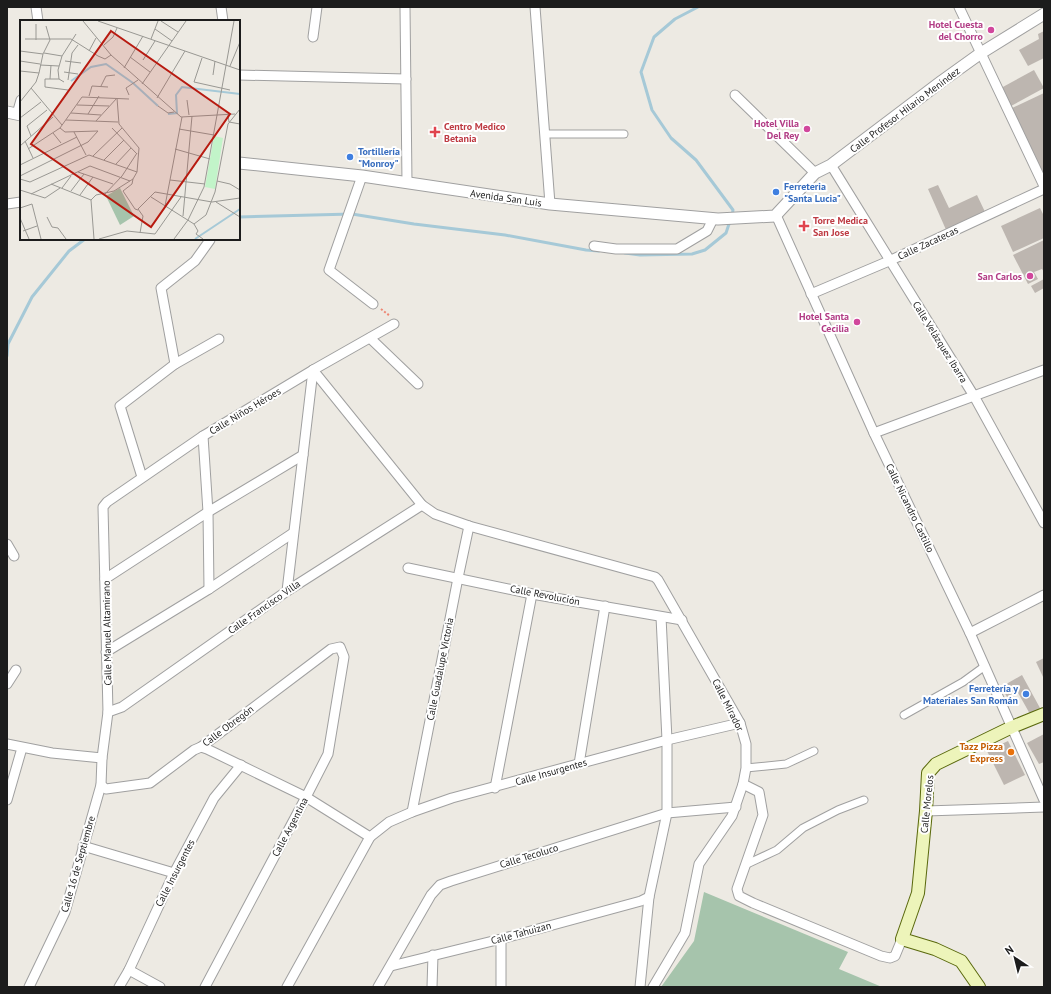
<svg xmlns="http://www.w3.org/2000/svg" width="1051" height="994" font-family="'PT Sans',sans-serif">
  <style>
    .cemetery { fill: #a6c4ac }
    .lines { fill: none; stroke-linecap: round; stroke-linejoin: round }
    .stream { stroke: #a6c9d7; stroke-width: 3 }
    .building { fill: #bdb6b0 }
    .pedestrian-casing { stroke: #a0a0a0; stroke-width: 9 }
    .minor-casing { stroke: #a0a0a0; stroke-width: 11 }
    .tertiary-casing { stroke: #a0a0a0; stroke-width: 13 }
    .secondary-casing { stroke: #5a690d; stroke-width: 14 }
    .path { stroke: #ee8673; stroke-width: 2; stroke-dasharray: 2 2; stroke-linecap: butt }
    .pedestrian { stroke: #fff; stroke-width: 7 }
    .minor { stroke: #fff; stroke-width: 9 }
    .tertiary { stroke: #fff; stroke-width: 11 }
    .secondary { stroke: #edf4ba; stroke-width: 12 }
    .hotel-dot { fill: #d1479c; stroke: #fff; stroke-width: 1.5 }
    .health-dot { fill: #e0444e; stroke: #fff; stroke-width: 1.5 }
    .shop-dot { fill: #3f7fe0; stroke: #fff; stroke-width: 1.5 }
    .food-dot { fill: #e8710a; stroke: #fff; stroke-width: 1.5 }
    .labels { text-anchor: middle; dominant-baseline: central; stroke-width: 4; stroke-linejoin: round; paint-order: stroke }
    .hotel-label { font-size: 10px; font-weight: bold; fill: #b23c85; stroke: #fff; text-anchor: end }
    .street-label { font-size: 10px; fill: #1c1c1c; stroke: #fff }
    .health-label { font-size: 10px; font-weight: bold; fill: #be3a42; stroke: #fff; text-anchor: start }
    .shop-label { font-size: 10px; font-weight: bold; fill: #366cbe; stroke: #fff; text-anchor: start }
    .food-label { font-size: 10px; font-weight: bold; fill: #c56008; stroke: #fff; text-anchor: end }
    .inset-river { fill: none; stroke: #a6c9d7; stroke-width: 2 }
    .inset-road { fill: none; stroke: #999893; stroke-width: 1 }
    .view { fill: #b81a10; fill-opacity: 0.15; stroke: #b81a10; stroke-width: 2 }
    .inset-edge { fill: none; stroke: #1c1c1c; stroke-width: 2 }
  </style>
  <rect width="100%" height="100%" fill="#edeae3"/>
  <polygon class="cemetery" points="704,892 848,952 839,969 882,987 661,987 694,941"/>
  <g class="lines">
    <g class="stream">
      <polyline points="698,7 675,19 654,37 641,72 652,110 671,138 696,160 733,210 732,216"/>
      <polyline points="239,217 352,214 414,224 505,235 586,250 599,251"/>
      <polyline points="625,253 640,255 692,254 705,250 726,233 730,221"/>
      <polyline points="7,356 8,344 32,297 69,251 85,239"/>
    </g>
  </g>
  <g class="building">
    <polygon points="1044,31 1044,58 1028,66 1019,50 1039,39 1038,34"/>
    <polygon points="1034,70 1044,88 1011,106 1001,88"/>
    <polygon points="1044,93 1044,176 1012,108"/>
    <polygon points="938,185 949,208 977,195 986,214 947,232 928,189"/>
    <polygon points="1040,208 1044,216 1044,238 1013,252 1001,226"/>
    <polygon points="1044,240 1044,272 1042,269 1034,272 1038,279 1028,284 1013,255"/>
    <polygon points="1044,279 1044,288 1035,293 1031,286"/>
    <polygon points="1044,658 1044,679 1036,662"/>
    <polygon points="1022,675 1040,708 1030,714 1017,691 1007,697 1001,687"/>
    <polygon points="1044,734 1044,762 1039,764 1027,743"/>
    <polygon points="1008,741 1025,775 1004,785 987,751"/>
  </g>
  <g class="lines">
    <g class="pedestrian-casing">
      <g id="pedestrian">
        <polyline points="545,134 624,134"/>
        <polyline points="904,715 963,682 985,666"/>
        <polyline points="746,768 786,764 814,751"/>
        <polyline points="747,864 777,850 803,828 838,810 864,800"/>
      </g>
    </g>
    <g class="minor-casing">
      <g id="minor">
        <polyline points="36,7 38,21"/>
        <polyline points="221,7 223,21"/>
        <polyline points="405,7 407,183"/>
        <polyline points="535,7 550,204"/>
        <polyline points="959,7 1044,186"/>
        <polyline points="313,37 317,7"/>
        <polyline points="239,75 406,79"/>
        <polyline points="735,95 815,173"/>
        <polyline points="17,114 21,100"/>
        <polyline points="831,165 974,396 1044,523"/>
        <polyline points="362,176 329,270 373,304"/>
        <polyline points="7,204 21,202"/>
        <polyline points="776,215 874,433 970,633 1044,800"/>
        <polyline points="594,246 616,249 677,249 707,231 713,219"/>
        <polyline points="811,294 889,261 1044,189"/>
        <polyline points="370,338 418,384"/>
        <polyline points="175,364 161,288 195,261 210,240"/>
        <polyline points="313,370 422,505 435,514 469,526 655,577 658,580 740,723 746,744 746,768 743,784 732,816 699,864 685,933 653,987"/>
        <polyline points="874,433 1044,370"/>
        <polyline points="203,436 208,512 209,589"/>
        <polyline points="142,477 120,406 175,364 219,339"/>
        <polyline points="7,544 14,556"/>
        <polyline points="408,568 532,594 682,620"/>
        <polyline points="105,579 208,512 303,455"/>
        <polyline points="287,591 313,370"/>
        <polyline points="970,633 1044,595"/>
        <polyline points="106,652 209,589 293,533"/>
        <polyline points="7,684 16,670"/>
        <polyline points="108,712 122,707 287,591 422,505"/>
        <polyline points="7,744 52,753 102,758"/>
        <polyline points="201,747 207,749 306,797 370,837"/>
        <polyline points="579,764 605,606"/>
        <polyline points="743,784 759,792 763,815 737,889 739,896 753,903 881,956 890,958 895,956 902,939"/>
        <polyline points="101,785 106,789 150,783 194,750 201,747 331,649 340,647 344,657 328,754 306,797 205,987"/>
        <polyline points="495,788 532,594"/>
        <polyline points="7,800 22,748"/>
        <polyline points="926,811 1044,807"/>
        <polyline points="412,812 458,578 469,526"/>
        <polyline points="83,846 174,873"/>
        <polyline points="391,966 501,939 641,901 649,897"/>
        <polyline points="129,970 160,987"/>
        <polyline points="29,987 65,912 101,785 102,758 108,712 103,507 107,502 203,436 313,370 394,324"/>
        <polyline points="119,987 129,970 174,873 214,798 241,765"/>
        <polyline points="287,987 370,837 389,822 412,812 452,798 667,740 740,723"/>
        <polyline points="378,987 431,895 440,885 451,881 667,813 736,807"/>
        <polyline points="432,987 433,955"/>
        <polyline points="501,987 501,939"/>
        <polyline points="640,987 649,897 667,813 667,740 661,617"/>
      </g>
    </g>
    <g class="tertiary-casing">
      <g id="tertiary">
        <polyline points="7,112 21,115"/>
        <polyline points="239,163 362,176 550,204 718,219 775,216 815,173 831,165 942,81 981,53 1044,14"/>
      </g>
    </g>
    <g class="secondary-casing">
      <polyline id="secondary" points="979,987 961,961 935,949 902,939 918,893 926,811 928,773 936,764 1012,727 1044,714"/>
    </g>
    <polyline class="path" points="381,309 390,316"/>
    <use href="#pedestrian" class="pedestrian"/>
    <use href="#minor" class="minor"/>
    <use href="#tertiary" class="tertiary"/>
    <use href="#secondary" class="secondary"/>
  </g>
  <g class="hotel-dot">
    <circle cx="991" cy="30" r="4"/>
    <circle cx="807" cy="129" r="4"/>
    <circle cx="1030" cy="276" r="4"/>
    <circle cx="857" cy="322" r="4"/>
  </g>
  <g class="health-dot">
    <path d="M433 126h4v4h4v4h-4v4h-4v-4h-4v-4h4z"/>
    <path d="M802 220h4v4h4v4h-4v4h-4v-4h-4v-4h4z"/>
  </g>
  <g class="shop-dot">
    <circle cx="350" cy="157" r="4"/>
    <circle cx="776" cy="192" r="4"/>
    <circle cx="1026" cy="694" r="4"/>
  </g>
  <circle class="food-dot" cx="1011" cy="752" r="4"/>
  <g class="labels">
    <g class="hotel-label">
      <text x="983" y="24">Hotel Cuesta<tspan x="983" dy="12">del Chorro</tspan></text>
      <text x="799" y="123">Hotel Villa<tspan x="799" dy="12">Del Rey</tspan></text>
      <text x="1022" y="276">San Carlos</text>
      <text x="849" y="316">Hotel Santa<tspan x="849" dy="12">Cecilia</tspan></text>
    </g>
    <g class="street-label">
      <text transform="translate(905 110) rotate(-37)">Calle Profesor Hilario Menindez</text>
      <text transform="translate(506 198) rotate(8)">Avenida San Luis</text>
      <text transform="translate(928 243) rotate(-25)">Calle Zacatecas</text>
      <text transform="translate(940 342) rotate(58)">Calle Velázquez Ibarra</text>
      <text transform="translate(245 411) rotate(-31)">Calle Niños Héroes</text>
      <text transform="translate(910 508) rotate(64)">Calle Nicandro Castillo</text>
      <text transform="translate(545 595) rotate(11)">Calle Revolución</text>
      <text transform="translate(264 607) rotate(-35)">Calle Francisco Villa</text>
      <text transform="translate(107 633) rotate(-91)">Calle Manuel Altamirano</text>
      <text transform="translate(440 669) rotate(-79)">Calle Guadalupe Victoria</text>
      <text transform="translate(728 705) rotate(63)">Calle Mirador</text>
      <text transform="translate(228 726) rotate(-37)">Calle Obregón</text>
      <text transform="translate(551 772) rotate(-16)">Calle Insurgentes</text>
      <text transform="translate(927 804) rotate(-84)">Calle Morelos</text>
      <text transform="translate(290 827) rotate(-62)">Calle Argentina</text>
      <text transform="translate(529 856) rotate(-17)">Calle Tecoluco</text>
      <text transform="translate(78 864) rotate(-74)">Calle 16 de Septiembre</text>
      <text transform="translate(175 873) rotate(-63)">Calle Insurgentes</text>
      <text transform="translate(521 933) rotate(-15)">Calle Tahuizan</text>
    </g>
    <g class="health-label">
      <text x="444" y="126">Centro Medico<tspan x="444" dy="12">Betania</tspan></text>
      <text x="813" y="220">Torre Medica<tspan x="813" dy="12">San Jose</tspan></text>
    </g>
    <g class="shop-label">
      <text x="358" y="151">Tortillería<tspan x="358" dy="12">"Monroy"</tspan></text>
      <text x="784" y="186">Ferreteria<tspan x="784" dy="12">"Santa Lucia"</tspan></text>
      <text x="1018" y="688" text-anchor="end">Ferretería y<tspan x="1018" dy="12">Materiales San Román</tspan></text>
    </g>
    <g class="food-label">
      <text x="1003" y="746">Tazz Pizza<tspan x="1003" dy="12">Express</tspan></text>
    </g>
  </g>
  <g transform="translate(20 20)">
    <rect width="220" height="220" fill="#edeae3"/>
    <path d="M100,168l14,28 -14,9 -14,-29z" fill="#a6c4ac"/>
    <path d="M194,116l9,2 -8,51 -10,-2z" fill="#c2f4c9"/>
    <path class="inset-river" d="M51,61l20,-14 15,-3 27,19 25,23M148,94l9,-1 -1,-18 6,-8 58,7M175,219l45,-30"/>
    <path class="inset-road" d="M63,1l28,34 70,62 54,-3M78,1l142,49M141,1l17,11M16,4v16M135,9l17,12M5,19h46l27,17 7,3 6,-4M131,19l7,-18M84,25l9,-8 4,-9M0,31l23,3M69,31l7,-13M24,33l18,3M123,34l14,9M110,37l20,15M182,38l-8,24 36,8M123,40l12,-19M0,41l20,3M45,41l16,2M20,45l19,1M210,46l10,-24M104,48l19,-32M0,51l19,2M44,52l14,2M193,55l2,-14M30,59l1,-14M39,59h-14v8l23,3M48,60l4,-27 6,-8M44,62l-5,-3 -1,-9 4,-14 14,-22M122,64l44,-63M81,66l5,-10 9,-1M11,68l31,37M109,75l-3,-7 12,-8M69,76l3,-10 16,1M137,78l28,-47M167,80l2,15M0,82l16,-20 3,-9 4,-19 7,-14 -4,-14M57,85l32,1M138,86l10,7 6,-1M51,93l30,2M68,94l11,-18M208,95l1,7 11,2M0,98l21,-16M46,100l52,2M76,101l21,-23M92,108l25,26M159,109l35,6M54,112l12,23M33,113l8,10M11,116l-4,-10 20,-16M5,121l8,17M0,126l33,-29M8,129l32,-21 22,-31 47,2M155,129l35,10M73,136l29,-28M84,140l20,-20M96,144l15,-16M0,145l57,-28M58,152l35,12M0,156l68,-34 10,-11 -33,1 -5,-4M0,159l10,3 59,-27 48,17M113,159l-1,5 -9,7 12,18 3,1M150,160l35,4M197,161l13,3 10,6M31,164l40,16M42,168l9,-12M0,170l25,8 15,-10M51,171l13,-17M11,174l59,-28 40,15M60,175l13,-18M84,175l18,-19 15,-23M131,177l43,27 12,-9 9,-23 13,-68 12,-15M71,180l5,-5 18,-4 19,-12 4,-7 2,-24 -20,-24 -2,-26M71,180l3,39M196,182l24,15M145,186l17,-89M0,188l12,-4 9,35M163,196l9,-100M27,197l5,10 6,1 8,11M0,198l9,21M174,204l4,7 -2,3 7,5M3,211l14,-5M120,213l3,-17 -5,-7 17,-17 57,10 28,-4M79,219l28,-8 28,3 26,-37M154,219l14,-19 16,-33 30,-166"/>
    <path class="view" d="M91,11l119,83 -79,113 -120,-83z"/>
    <rect width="220" height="220" class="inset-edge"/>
  </g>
  <rect width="1051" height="994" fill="none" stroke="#1c1c1c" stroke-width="16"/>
  <g transform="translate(1015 958) rotate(325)" stroke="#ffffff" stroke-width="3" paint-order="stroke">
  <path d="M0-3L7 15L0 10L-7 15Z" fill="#1c1c1c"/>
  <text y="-6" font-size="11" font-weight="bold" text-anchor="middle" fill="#1c1c1c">N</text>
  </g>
</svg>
